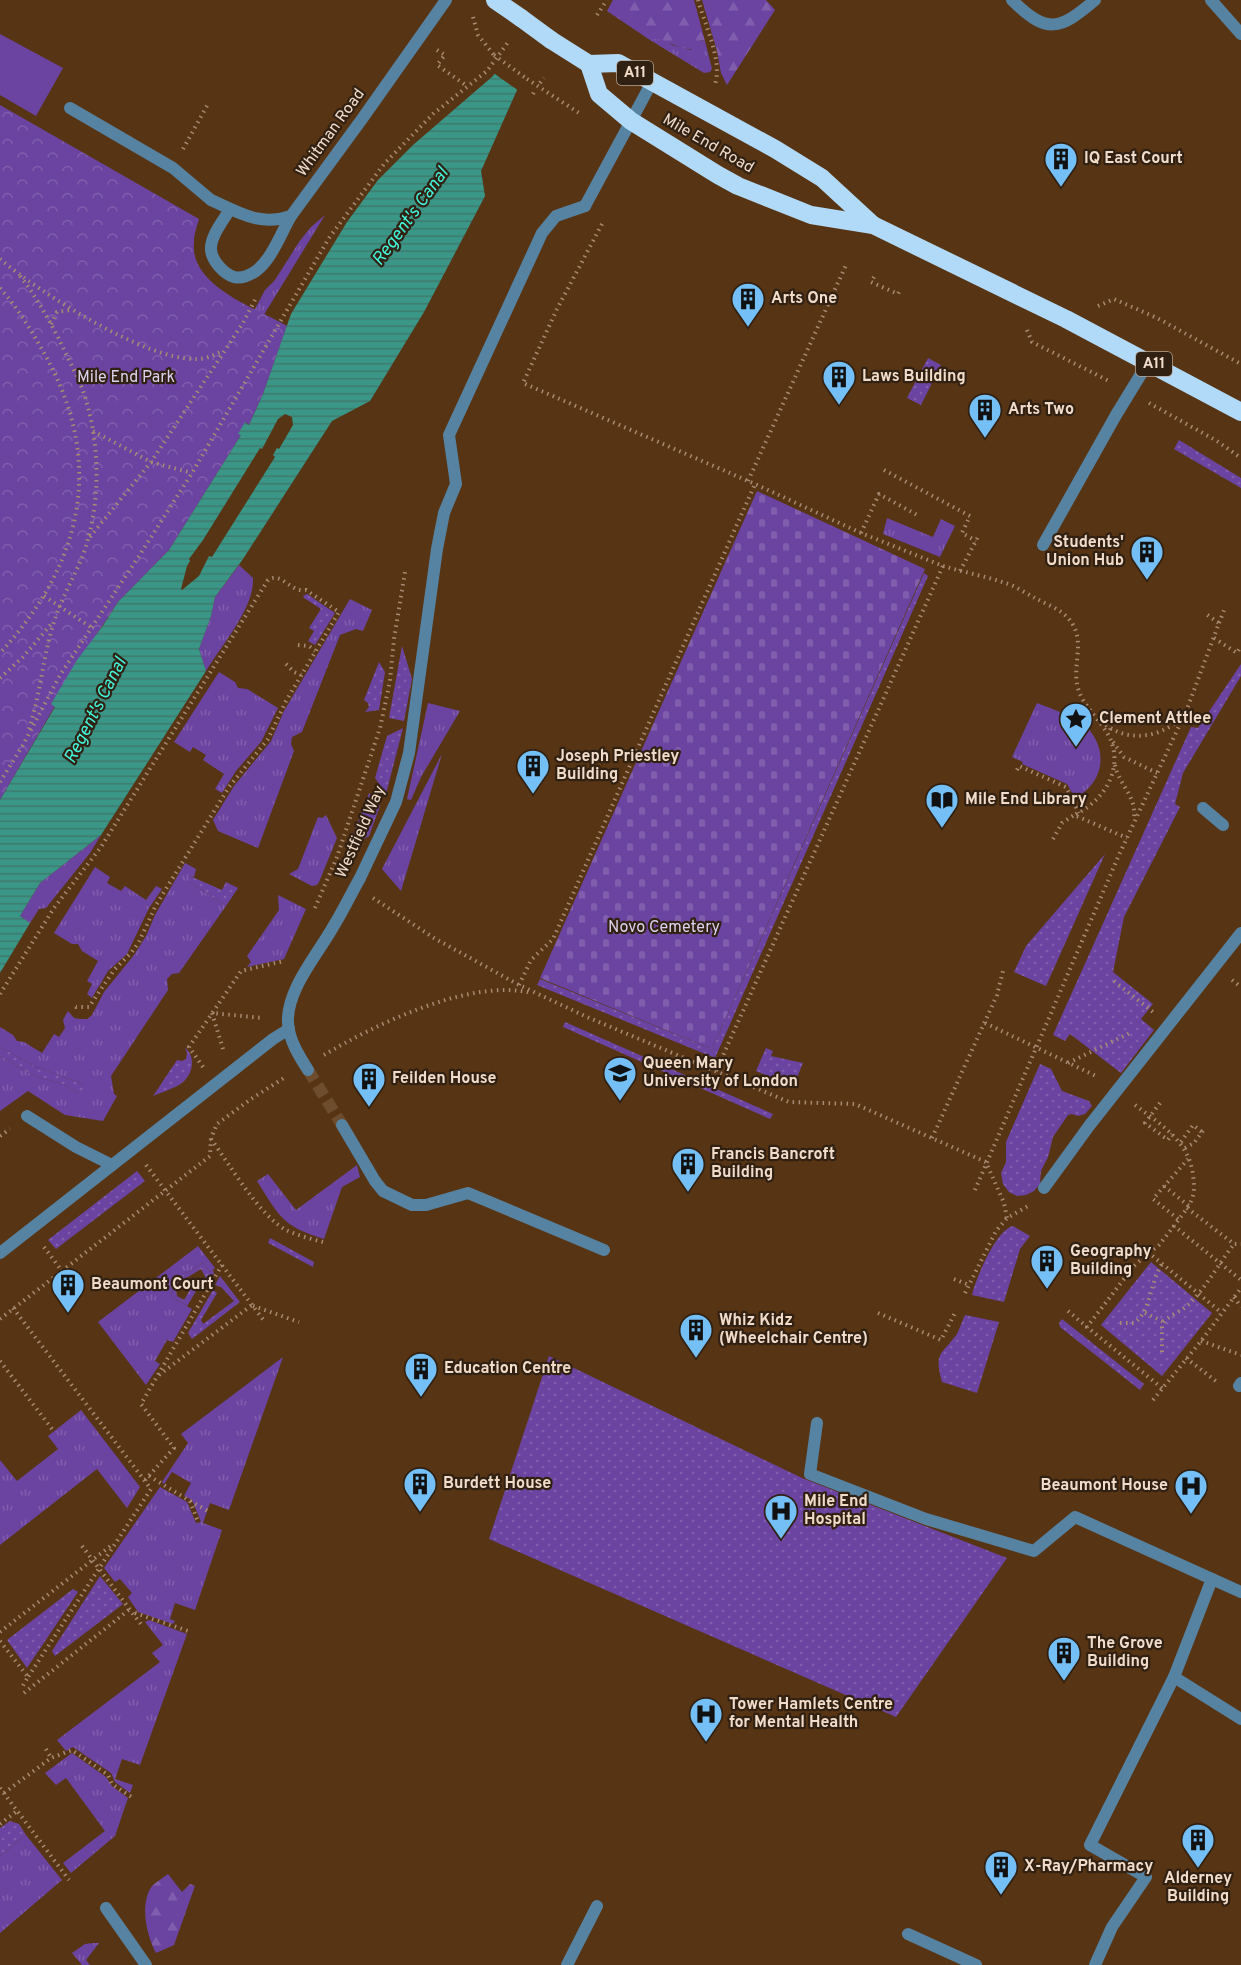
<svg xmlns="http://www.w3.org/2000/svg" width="1241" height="1965" font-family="Overpass,sans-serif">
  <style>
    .grass { fill: url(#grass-tufts) }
    .forest { fill: url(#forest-firs) }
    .cemetery { fill: url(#cemetery-stones) }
    .park { fill: url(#park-crowns) }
    .garden { fill: url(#garden-dots) }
    .pitch { fill: #6b44a1 }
    .water { fill: url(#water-rules); fill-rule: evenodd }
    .pier { fill: #573414 }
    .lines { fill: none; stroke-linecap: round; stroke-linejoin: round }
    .street-tunnel { stroke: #6e4d2f; stroke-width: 12; stroke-dasharray: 12 6; stroke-linecap: butt }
    .path { stroke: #a78b72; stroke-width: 4; stroke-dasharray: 1.5 4.5; stroke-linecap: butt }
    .lane { stroke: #5783a2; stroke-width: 12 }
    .street { stroke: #5783a2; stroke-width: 12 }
    .highway { stroke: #b1daf8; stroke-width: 18 }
    .path-bridge { stroke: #a78b72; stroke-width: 4; stroke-dasharray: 1.5 4.5; stroke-linecap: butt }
    .highway-bridge { stroke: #b1daf8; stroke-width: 18 }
    .labels { text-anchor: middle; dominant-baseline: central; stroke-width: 4.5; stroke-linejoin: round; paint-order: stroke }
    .shield { fill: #312113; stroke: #b7a392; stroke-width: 1.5 }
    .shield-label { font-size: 15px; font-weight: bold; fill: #f1dbc9 }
    .street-label { font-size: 16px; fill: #f1dbc9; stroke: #312113 }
    .poi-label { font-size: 16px; font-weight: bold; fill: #f1dbc9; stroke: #312113; text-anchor: start }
    .park-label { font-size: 16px; fill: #dbd3ed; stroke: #312113 }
    .water-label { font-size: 18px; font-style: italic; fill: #42f5db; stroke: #312113 }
  </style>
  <defs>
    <pattern id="grass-tufts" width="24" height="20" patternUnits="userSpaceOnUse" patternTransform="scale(1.5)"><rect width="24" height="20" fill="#6b44a1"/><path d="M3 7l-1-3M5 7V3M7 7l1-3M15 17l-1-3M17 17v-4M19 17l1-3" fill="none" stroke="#815ead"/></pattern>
    <pattern id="forest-firs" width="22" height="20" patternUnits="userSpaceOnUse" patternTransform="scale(1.5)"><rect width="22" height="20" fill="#6b44a1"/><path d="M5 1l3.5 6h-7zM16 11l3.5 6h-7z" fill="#815ead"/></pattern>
    <pattern id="cemetery-stones" width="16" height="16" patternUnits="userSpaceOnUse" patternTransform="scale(1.5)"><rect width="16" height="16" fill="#6b44a1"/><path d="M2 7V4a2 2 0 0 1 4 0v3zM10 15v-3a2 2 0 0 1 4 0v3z" fill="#815ead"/></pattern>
    <pattern id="park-crowns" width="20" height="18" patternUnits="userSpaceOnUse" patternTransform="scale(1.5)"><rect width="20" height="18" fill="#6b44a1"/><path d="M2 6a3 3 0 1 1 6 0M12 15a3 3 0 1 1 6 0" fill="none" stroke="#815ead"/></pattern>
    <pattern id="garden-dots" width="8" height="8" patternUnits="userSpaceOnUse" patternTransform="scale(1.5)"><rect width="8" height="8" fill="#6b44a1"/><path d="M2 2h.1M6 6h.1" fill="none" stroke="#815ead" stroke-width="1.8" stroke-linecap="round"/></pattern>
    <pattern id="water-rules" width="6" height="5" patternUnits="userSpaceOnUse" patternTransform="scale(1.5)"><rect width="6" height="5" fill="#3a9788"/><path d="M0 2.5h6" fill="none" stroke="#3f796d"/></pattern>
  </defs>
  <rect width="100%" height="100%" fill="#573414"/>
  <g class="grass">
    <polygon points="653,38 666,40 672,45 691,50 699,40 705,41 712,69 710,72 704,73 650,40"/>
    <polygon points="325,215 265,313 254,345 246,326 265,290 275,280 299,242 310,228"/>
    <polygon points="887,518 933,537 941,519 955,526 940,557 883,534"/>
    <path d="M239,565l14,13c2,29 -32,68 -47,93l-7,-22 12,-33 4,-19z"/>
    <polygon points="350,599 372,610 363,631 356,629 340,635 302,732 292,737 291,744 294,751 258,848 218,831 213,820 234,786 271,741 284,711"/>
    <polygon points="219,672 235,682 238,688 247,689 278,708 261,742 236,771 222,793 215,789 224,774 203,760 206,755 193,747 190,752 174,742"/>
    <polygon points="428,703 460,711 421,777 411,800 407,799"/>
    <path d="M1037,703c15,6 34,12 47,21 4,3 6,7 9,11 15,23 7,50 -18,63l-8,-14 -45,-20 1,-2 -11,-5z"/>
    <polygon points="442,754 401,891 382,869"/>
    <polygon points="326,815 337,838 319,882 317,885 312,886 289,874 298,869 318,817 322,818"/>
    <polygon points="101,835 90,853 46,908 39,909 30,923 20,916 40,883"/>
    <polygon points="185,863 196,869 194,877 190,876 190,882 226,906 179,973 172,974 167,979 168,990 111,1076 114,1094 117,1096 103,1121 65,1115 28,1091 0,1111 0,1056 35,1076 62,1084 79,1093 83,1084 34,1066 0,1047 0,1027 13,1035 17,1041 24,1042 42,1053 54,1034 59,1037 65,1028 63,1020 68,1011 74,1018 80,1019 87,1019 92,1015 104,992 134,955 146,936 155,915"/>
    <polygon points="95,867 110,877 107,883 121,891 125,886 146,900 156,886 162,889 149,908 127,954 108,971 92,998 87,994 92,984 87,981 98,961 82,951 78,944 72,944 54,933"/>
    <polygon points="278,895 306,909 284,959 247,967 251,962 247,956 279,910"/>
    <path d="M357,1165l3,12 -18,10 -18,52c-42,-13 -45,-23 -67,-58l11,-7 28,36z"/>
    <polygon points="198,1246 215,1268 210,1272 203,1263 170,1283 172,1297 192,1309 173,1342 167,1340 155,1361 160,1364 146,1385 98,1322"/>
    <polygon points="283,1357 229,1510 210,1503 203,1523 222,1530 195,1610 175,1603 170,1619 175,1621 173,1624 138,1612 128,1597 132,1593 120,1579 115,1582 104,1568 160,1487 187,1502 196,1523 201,1522 192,1500 184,1496 191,1483 172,1472 164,1484 162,1482 188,1443 181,1434"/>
    <polygon points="81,1410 140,1487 127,1508 97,1469 0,1545 0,1460 17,1481 58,1449 48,1436"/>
    <polygon points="149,1620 187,1634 140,1765 122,1759 115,1779 133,1785 130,1793 115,1782 111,1773 73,1747 66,1751 57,1740 160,1662 152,1653 163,1645 145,1622"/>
    <polygon points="72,1753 106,1777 112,1786 128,1798 115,1836 71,1873 63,1863 105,1831 66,1778 56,1785 45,1773"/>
    <polygon points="26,1835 62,1880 0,1933 0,1856"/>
    <polygon points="94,1943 99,1943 86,1960 90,1965 82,1965 72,1953 85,1944"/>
  </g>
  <g class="forest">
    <path d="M613,0h81l11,41 -5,-1 -4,9c-19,3 -32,-14 -46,-9l-43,-29z"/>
    <polygon points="702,0 766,0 775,10 727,85 721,73 717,51"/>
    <path d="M168,1874l14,18 8,-8 5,2 -21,59 -18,8c-9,-17 -17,-49 -4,-67 4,-4 11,-8 16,-12z"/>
  </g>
  <polygon class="cemetery" points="757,491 925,569 712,1049 540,978"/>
  <path class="park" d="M0,105l199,114c-2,7 -5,15 -5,23 -5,44 62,66 93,84l-24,68 -14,31 -3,-3 -7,12 2,1 -72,115 -51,52 -67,102 4,2 -55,94z"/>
  <g class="garden">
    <polygon points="928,358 941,365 921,405 907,398"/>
    <polygon points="1179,440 1241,478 1241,488 1174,449"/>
    <polygon points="924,573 928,576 715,1058 537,985 540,979 712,1049"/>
    <polygon points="307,594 335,613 315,645 308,641 314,631 309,628 321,609 304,598 303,596"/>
    <polygon points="402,646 412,679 404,721 389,718"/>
    <polygon points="379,662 385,672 379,710 365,712 369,707 368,703 364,700"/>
    <polygon points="1241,664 1241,676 1183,773 1175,804 1180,807 1124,917 1113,972 1153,1004 1141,1019 1154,1030 1121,1073 1070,1034 1065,1041 1053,1035 1191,727 1198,728"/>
    <polygon points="403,728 386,794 375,778 387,736"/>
    <polygon points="369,793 380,806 369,836 348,848"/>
    <polygon points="1105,854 1046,986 1014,972 1026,946"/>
    <polygon points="190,876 222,890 226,882 238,888 226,906 190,882 188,879"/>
    <polygon points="565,1022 773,1114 770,1119 563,1027"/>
    <polygon points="0,1047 34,1066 83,1084 86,1086 83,1092 79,1093 62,1084 35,1076 0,1056"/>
    <path d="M185,1048c11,8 8,26 -2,34 -7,6 -21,10 -30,14l24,-36 5,1 4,-2 1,-6z"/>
    <polygon points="766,1048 773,1051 771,1056 803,1063 793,1087 756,1071"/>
    <polygon points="1040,1064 1051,1069 1062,1091 1089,1101 1092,1106 1085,1114 1078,1116 1072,1114 1068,1115 1053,1137 1048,1157 1041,1171 1040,1184 1034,1191 1026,1195 1017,1196 1009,1192 1003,1184 1001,1173 1006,1162 1006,1142"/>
    <polygon points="137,1171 145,1181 56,1249 48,1240"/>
    <path d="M1013,1226l17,10 -10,13 -16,53 -32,-7c4,-17 24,-65 41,-69z"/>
    <polygon points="270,1238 314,1262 313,1267 268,1243"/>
    <polygon points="1151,1262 1212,1313 1162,1376 1101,1325"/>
    <polygon points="203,1263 210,1272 213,1270 214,1274 207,1280 201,1269 175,1285 177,1296 184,1300 191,1288 198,1288 187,1306 172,1297 170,1283"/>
    <polygon points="220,1276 240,1302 192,1339 188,1333 213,1290 217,1293 201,1320 203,1324 234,1301 221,1287 215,1285"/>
    <path d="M965,1315l34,7 -22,71 -35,-11c-8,-31 -1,-26 15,-48 3,-6 5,-13 8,-19z"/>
    <polygon points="1062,1319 1144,1384 1140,1390 1060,1327 1059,1323"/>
    <polygon points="549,1356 802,1478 1007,1558 896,1717 489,1539"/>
    <polygon points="100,1576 123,1604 55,1656 52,1651"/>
    <polygon points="73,1589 78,1592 27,1668 7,1640"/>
    <polygon points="10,1821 19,1824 26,1835 0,1856 0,1828"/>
  </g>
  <polygon class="pitch" points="0,34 63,68 36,116 0,95"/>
  <path class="water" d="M545,0h29l-57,90 -36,81 4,25 -61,116 -54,89 -38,20 -89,138 -28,38 -4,19 -12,33 7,22 -105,164 -61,48 -20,33 10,7 -30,50v-173l55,-93 -4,-3 26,-44 25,-33 16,-25 51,-52 72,-115 -3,-1 7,-12 4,3 14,-31 28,-80 56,-92 31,-42 35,-35 80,-69zM285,414l7,3 1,8 -14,24 -2,-1 -4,7 2,2 -63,100 -3,-1 -10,20 -17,14 -1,-1 6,-23 3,-5 -1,-2 14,-19 57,-92 2,1 16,-30z"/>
  <polygon class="pier" points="541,0 577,0 519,91 492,72"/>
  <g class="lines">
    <polyline class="street-tunnel" points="308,1070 342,1125"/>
    <g class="path">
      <path d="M698,0c6,23 25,61 17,84"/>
      <polyline points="597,15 607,0"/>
      <polyline points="473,17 478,35 494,55"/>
      <polyline points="437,50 445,55 437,65 467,86"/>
      <polyline points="527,79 579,113"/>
      <polyline points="540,83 544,78"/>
      <polyline points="533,94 535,90"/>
      <polyline points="183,149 208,104"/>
      <polyline points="602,224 557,309 523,383 755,484 861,533 943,566 716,1071"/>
      <path d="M0,259c39,33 146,102 197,100 9,0 17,-4 26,-8"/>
      <path d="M20,276c15,19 26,39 38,61 8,18 18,35 25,54 16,46 18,101 5,148 -7,28 -24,52 -33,80 -12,35 -14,74 -26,110"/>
      <polyline points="874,277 871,282 898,294 900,290"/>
      <path d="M0,288c17,19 31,42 44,65 62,109 39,210 -44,300"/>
      <polyline points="1098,306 1114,299 1157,318 1241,364"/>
      <polyline points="51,324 57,312 71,310"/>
      <polyline points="1027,330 1032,342 1111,382"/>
      <polyline points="1149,403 1217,441 1241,458"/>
      <polyline points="93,431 151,462 192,473"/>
      <polyline points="884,470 970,516 962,533 976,541"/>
      <polyline points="748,481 846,265"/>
      <polyline points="861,533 879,494 919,516"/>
      <polyline points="90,537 151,462 243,323 256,298"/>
      <path d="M943,566c20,6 42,10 62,17 11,3 22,11 32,16 9,5 20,9 28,16 24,22 6,47 13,73 5,19 23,32 32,50 14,32 -7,64 -36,77"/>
      <polyline points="960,571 979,535"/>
      <polyline points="44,596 92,628"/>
      <polyline points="1219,623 1225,608"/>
      <polyline points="1214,638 1237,653 1241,646"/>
      <polyline points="298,645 309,646 315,651"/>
      <polyline points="286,664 294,672 301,675"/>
      <polyline points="0,678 23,657 53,622"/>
      <path d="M1101,721c24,22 58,18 80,-3"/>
      <polyline points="1110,730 1116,713"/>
      <polyline points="1113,742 1124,757 1157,773"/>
      <path d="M1115,765c4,20 22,31 19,54"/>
      <polyline points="1017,770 1019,766 1066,787 1079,813"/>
      <polyline points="0,782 23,745 60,675 139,556 192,473 329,238 384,164 433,114 487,71 509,41"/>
      <polyline points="1053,839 1062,823 1074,815 1127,838"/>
      <polyline points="373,898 434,938 519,985 587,1017 789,1102 855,1104 986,1162 1004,1203 1007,1218"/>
      <polyline points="315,908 337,857 380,728 390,681 394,639 405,572"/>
      <polyline points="1232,980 1241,987"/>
      <polyline points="1114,981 1153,1012"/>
      <polyline points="519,985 531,960 553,939 755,484"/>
      <path d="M0,994l54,-86 47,-61 167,-267c14,-9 22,13 38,10l33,22 -53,89 -18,38 -39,48 -73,118 -17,37 -8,11 -17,17 -25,37h-13l-4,-3"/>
      <polyline points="985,1023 1098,1077"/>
      <polyline points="223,1049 212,1013 262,1018"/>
      <path d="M324,1055c52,-31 147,-77 208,-62"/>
      <polyline points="1068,1063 1132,1032"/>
      <polyline points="203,1067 189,1047 241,971 284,961"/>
      <polyline points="1160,1103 1145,1123 1168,1140 1172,1134"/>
      <path d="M1135,1105c25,19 54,36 58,70 1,8 2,16 -1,24 -4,10 -12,18 -18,27l67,54"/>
      <polyline points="0,1136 10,1129"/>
      <polyline points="932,1138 997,995 1004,967"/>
      <path d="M211,1139c19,26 48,76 75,91 12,6 27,9 40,13"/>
      <polyline points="1181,1142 1193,1125 1202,1132"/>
      <polyline points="1185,1148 1194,1143 1205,1128"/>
      <polyline points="146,1165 265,1322"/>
      <polyline points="1164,1186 1189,1206"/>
      <polyline points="975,1190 1119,855 1187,709 1219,623 1206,614"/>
      <polyline points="1187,1208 1234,1244 1241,1244"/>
      <polyline points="1178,1219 1153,1199 1188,1159"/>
      <polyline points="44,1247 62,1271"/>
      <polyline points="1149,1253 1159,1245 1174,1226"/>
      <polyline points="954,1279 969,1285"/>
      <polyline points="965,1293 996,1231 1007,1218 1030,1205"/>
      <polyline points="1234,1297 1241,1307"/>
      <polyline points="253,1306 299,1322"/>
      <polyline points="13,1308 151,1489 28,1677"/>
      <polyline points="1068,1311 1087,1327"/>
      <polyline points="878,1313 941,1340 955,1313"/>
      <polyline points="1145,1313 1164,1322"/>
      <polyline points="0,1319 210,1156 211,1138 217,1124 251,1099 287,1076"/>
      <path d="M1120,1323h14c17,-11 16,-41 28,-59"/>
      <polyline points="1201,1341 1241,1355"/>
      <path d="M1162,1352v-27c6,-10 17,-12 26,-20 18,-17 31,-42 46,-61"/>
      <polyline points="1186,1358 1217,1382"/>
      <polyline points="0,1361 52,1429"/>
      <polyline points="159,1375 252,1305"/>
      <polyline points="1162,1388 1087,1327 1134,1266 1149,1253 1222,1313"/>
      <polyline points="1153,1400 1201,1341 1241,1288"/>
      <polyline points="149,1476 190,1501 198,1522"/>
      <polyline points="145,1480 174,1448 141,1404 222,1265"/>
      <polyline points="190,1501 208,1511"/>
      <polyline points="82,1546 143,1627"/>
      <polyline points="135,1613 191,1632"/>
      <polyline points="0,1632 113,1544"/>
      <polyline points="0,1641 28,1677 21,1689"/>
      <polyline points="24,1693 130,1609"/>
      <polyline points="46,1749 51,1758"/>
      <polyline points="0,1788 69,1880"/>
      <polyline points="4,1793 51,1758 72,1750 108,1775 112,1784 133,1798"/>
      <polyline points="0,1824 17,1811"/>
    </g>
    <g class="lane">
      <polyline points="1211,0 1241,34"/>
      <polyline points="70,108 173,168 211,200"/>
      <polyline points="1043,545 1116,415 1149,361"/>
      <polyline points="1203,808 1223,825"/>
      <polyline points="360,878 396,802 409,753 437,549 444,513 456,484 449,435 542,233 556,216 585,206"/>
      <polyline points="375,1181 383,1191 412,1205 426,1205 468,1193 604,1250"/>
      <polyline points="1044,1188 1089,1126 1241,933"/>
      <polyline points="1239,1386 1241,1383"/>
      <polyline points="817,1423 810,1474 926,1519 1034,1551 1075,1517 1212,1579 1174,1677"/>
      <polyline points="1212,1579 1241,1592"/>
      <polyline points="106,1908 146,1965"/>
      <polyline points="908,1934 976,1965"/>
      <polyline points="567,1965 597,1906"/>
      <polyline points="1095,1965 1112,1927 1146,1877 1090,1845 1174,1677 1241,1719"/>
    </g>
    <g class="street">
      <path d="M1012,0c35,35 48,30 83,0"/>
      <path d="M211,200c27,12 49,27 80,16l71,-97 84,-119"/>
      <polyline points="585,206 652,82"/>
      <path d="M230,209c-6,11 -20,27 -19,41 1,11 13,24 23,27 7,2 16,-2 22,-6 16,-12 25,-38 35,-55"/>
      <path d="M308,1070c-9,-14 -19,-30 -20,-47 -2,-33 30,-69 45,-96 10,-16 18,-33 27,-49"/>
      <polyline points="27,1116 76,1147 112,1165"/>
      <polyline points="342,1125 375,1181"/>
      <polyline points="0,1253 273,1039 289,1029"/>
    </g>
    <g class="highway">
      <polyline points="495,0 521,18"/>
      <polyline points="551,40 589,64 618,63 775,149 822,178 873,225"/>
      <polyline points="589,64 599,94 631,121 718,175 738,186 811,215 873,225 1066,319 1241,412"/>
    </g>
    <polyline class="path-bridge" points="494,55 527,79"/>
    <polyline class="highway-bridge" points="521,18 551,40"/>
  </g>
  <defs>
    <g id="building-pin" transform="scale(1.725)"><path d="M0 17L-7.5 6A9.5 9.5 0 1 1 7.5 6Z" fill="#74c0f6" stroke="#312113"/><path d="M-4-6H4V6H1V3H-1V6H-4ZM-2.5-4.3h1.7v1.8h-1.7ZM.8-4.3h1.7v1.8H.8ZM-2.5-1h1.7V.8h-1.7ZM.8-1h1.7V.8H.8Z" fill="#111"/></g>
    <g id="sight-pin" transform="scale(1.725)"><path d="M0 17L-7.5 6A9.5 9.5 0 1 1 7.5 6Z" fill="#74c0f6" stroke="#312113"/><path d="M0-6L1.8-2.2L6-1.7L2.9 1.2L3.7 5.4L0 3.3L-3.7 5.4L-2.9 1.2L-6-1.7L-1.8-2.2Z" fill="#111"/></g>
    <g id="library-pin" transform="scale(1.725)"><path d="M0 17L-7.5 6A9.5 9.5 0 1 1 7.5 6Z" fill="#74c0f6" stroke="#312113"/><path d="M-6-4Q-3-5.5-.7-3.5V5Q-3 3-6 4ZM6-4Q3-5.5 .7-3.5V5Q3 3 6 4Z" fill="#111"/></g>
    <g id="university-pin" transform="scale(1.725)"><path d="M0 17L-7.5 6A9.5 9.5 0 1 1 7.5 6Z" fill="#74c0f6" stroke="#312113"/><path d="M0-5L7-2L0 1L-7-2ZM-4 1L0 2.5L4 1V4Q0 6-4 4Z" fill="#111"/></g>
    <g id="hospital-pin" transform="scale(1.725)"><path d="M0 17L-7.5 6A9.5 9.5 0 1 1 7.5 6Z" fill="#74c0f6" stroke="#312113"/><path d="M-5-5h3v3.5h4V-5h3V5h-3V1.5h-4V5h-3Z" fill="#111"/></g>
  </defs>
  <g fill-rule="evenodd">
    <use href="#building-pin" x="1061" y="159"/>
    <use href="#building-pin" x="748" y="299"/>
    <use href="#building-pin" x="839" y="377"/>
    <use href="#building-pin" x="985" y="410"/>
    <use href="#building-pin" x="1147" y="552"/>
    <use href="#sight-pin" x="1076" y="719"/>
    <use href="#building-pin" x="533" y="766"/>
    <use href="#library-pin" x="942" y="800"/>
    <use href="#university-pin" x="620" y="1073"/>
    <use href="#building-pin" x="369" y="1079"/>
    <use href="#building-pin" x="688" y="1164"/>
    <use href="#building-pin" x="1047" y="1261"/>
    <use href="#building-pin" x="68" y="1285"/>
    <use href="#building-pin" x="696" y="1330"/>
    <use href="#building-pin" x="421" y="1369"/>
    <use href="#building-pin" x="420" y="1484"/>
    <use href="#hospital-pin" x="1191" y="1486"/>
    <use href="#hospital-pin" x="781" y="1511"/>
    <use href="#building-pin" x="1064" y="1653"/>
    <use href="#hospital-pin" x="706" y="1714"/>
    <use href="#building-pin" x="1198" y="1840"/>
    <use href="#building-pin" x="1001" y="1867"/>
  </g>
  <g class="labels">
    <g class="shield">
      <rect x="617" y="61" width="36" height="24" rx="4.5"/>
      <rect x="1136" y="352" width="36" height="24" rx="4.5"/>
    </g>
    <g class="shield-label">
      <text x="635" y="73">A11</text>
      <text x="1154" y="364">A11</text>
    </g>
    <g class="street-label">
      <text transform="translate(331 133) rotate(-54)">Whitman Road</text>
      <text transform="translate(708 144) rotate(30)">Mile End Road</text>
      <text transform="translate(361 832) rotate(-66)">Westfield Way</text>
    </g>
    <g class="poi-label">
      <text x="1084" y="159">IQ East Court</text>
      <text x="771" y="299">Arts One</text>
      <text x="862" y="377">Laws Building</text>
      <text x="1008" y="410">Arts Two</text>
      <text x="1124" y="543" text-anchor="end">Students'<tspan x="1124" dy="18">Union Hub</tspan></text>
      <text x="1099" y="719">Clement Attlee</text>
      <text x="556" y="757">Joseph Priestley<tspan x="556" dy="18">Building</tspan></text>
      <text x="965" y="800">Mile End Library</text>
      <text x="643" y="1064">Queen Mary<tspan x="643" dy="18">University of London</tspan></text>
      <text x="392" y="1079">Feilden House</text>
      <text x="711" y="1155">Francis Bancroft<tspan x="711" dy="18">Building</tspan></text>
      <text x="1070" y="1252">Geography<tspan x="1070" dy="18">Building</tspan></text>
      <text x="91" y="1285">Beaumont Court</text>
      <text x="719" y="1321">Whiz Kidz<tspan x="719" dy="18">(Wheelchair Centre)</tspan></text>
      <text x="444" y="1369">Education Centre</text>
      <text x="443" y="1484">Burdett House</text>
      <text x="1168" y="1486" text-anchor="end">Beaumont House</text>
      <text x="804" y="1502">Mile End<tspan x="804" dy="18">Hospital</tspan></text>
      <text x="1087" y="1644">The Grove<tspan x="1087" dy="18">Building</tspan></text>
      <text x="729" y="1705">Tower Hamlets Centre<tspan x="729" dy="18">for Mental Health</tspan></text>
      <text x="1024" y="1867">X-Ray/Pharmacy</text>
      <text x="1198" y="1879" text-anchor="middle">Alderney<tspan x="1198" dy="18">Building</tspan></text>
    </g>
    <g class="park-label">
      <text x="126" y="378">Mile End Park</text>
      <text x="664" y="928">Novo Cemetery</text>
    </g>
    <g class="water-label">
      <text transform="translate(411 217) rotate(-54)">Regent's Canal</text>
      <text transform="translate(96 711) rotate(-63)">Regent's Canal</text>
    </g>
  </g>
</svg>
